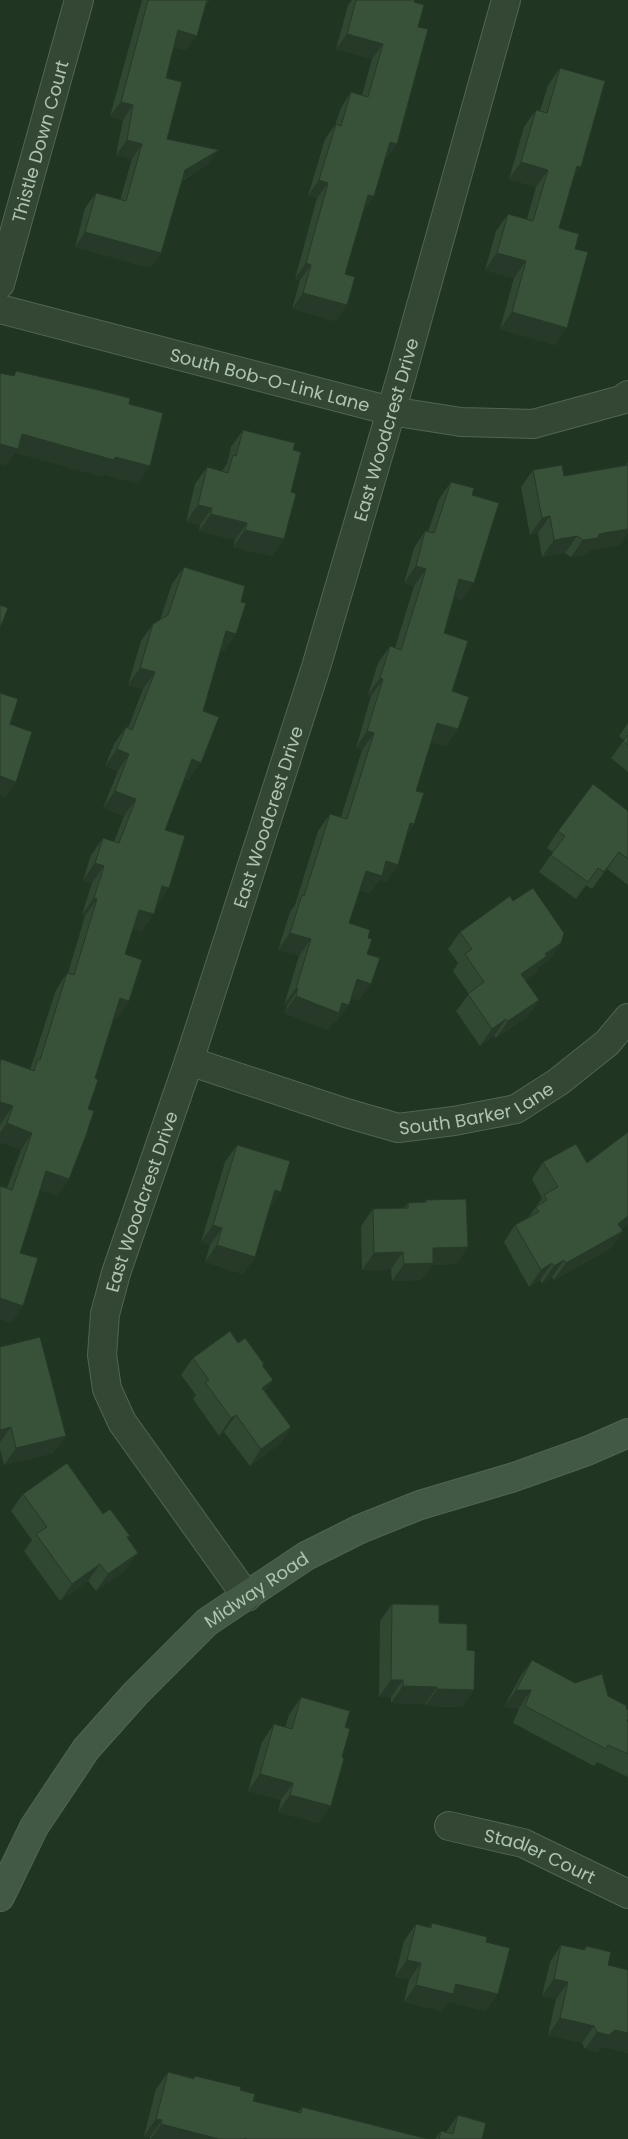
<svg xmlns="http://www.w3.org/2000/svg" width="628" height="2139" font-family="Poppins,sans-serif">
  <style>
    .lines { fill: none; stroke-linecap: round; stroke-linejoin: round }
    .minor-casing { stroke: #516553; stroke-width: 30 }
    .secondary-casing { stroke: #516553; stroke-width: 30 }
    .minor { stroke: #344735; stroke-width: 28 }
    .secondary { stroke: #425a45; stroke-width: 28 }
    .wall { fill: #304731 }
    .shaded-wall { fill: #273928 }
    .building { fill: #385239; stroke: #273928 }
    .labels { text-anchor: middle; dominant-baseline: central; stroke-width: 4; stroke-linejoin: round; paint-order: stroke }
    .street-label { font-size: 18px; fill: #aec4b0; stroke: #1a2b1b }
  </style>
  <rect width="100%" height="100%" fill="#213622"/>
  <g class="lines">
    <g class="minor-casing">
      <g id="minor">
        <path id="s1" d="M0,284l79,-284"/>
        <path id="s2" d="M0,309l391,102 70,11 72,2 88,-24 7,-5"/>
        <path id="s3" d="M189,1061l157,52 52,15 56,-7 62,-12 42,-27 49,-39 21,-25"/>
        <path id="s4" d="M247,1597l-125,-175 -15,-33 -5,-34 3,-41 11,-41 73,-212 127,-394 86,-293 104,-374"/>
        <path id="s5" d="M449,1826l74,17 105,51"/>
      </g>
    </g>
    <g class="secondary-casing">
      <g id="secondary">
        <path id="s6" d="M0,1897l34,-70 52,-78 50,-56 71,-71 99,-66 54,-27 60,-24 91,-27 76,-27 41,-18"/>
      </g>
    </g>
    <use href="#minor" class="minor"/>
    <use href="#secondary" class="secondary"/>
  </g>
  <g class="wall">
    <polygon points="142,0 209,0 205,6 186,50 174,47 166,78 167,139 208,164 182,181 161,253 150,268 75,247 85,208 96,193 120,200 132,159 116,155 123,120 110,116"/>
    <polygon points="352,0 415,0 414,2 418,27 397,144 386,159 385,159 374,196 363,211 345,274 336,321 292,309 300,280 295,279 317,198 308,196 325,139 335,125 341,108 351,92 362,95 372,59 336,49 348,5"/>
    <polygon points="560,68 574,177 559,228 575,249 555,345 500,329 514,278 485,270 496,231 508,214 527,219 536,187 509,179 524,127 536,110 540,111 548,85"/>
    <polygon points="243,430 293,450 291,492 284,539 272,556 233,547 235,540 199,531 200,525 186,522 195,484 207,467 222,471 227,464 231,447"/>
    <polygon points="628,462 628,533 619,545 590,550 586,555 571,557 565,553 542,557 538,533 530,535 521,487 533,470 564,476 626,465"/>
    <polygon points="451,482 472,495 462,600 454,598 444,633 452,691 458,729 446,746 431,742 416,791 414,824 406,835 398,865 386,882 379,880 370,893 360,890 349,923 368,938 367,954 359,1001 351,998 337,1022 334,1021 328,1030 284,1013 287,1006 284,1005 299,956 278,950 290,912 295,905 318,831 330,814 341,817 362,750 356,748 371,696 368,695 378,663 390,646 395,648 414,586 404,583 414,548 425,531 428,532 439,499"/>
    <polygon points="184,567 241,602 236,634 224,651 220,649 203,711 189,780 185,778 165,830 157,905 156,905 142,931 133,929 125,954 129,1001 117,1018 114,1017 95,1078 88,1109 69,1179 57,1196 40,1190 20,1253 23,1306 11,1323 0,1319 0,1186 7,1188 21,1150 0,1142 0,1125 1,1123 0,1123 0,1061 1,1059 30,1070 56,990 67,973 68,973 85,916 82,915 92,883 83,880 91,855 103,838 114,842 124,816 103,808 118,771 105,766 114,744 126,727 128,728 143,689 128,685 141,641 153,624 160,620 172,584"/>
    <polygon points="628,723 628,772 611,758 624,740 619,736"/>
    <polygon points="628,811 628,885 607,869 592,889 586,885 576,899 539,872 553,852 547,848 558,831"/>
    <polygon points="513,901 561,943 549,960 540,966 535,973 525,980 539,1000 527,1017 496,1038 494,1036 480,1046 456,1011 469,994 453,971 458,963 448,949 460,932"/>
    <polygon points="237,1145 255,1257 243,1274 205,1262 210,1245 201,1242 225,1162"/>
    <polygon points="543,1162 622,1229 623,1231 611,1248 554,1280 552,1277 542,1283 540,1280 529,1287 504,1242 515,1225 528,1218 542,1198 532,1179"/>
    <polygon points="426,1200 468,1247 456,1264 432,1265 421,1280 392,1281 391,1269 362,1270 361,1226 373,1209 404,1208 408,1203 425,1202"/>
    <polygon points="238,1343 264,1364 263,1366 265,1391 291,1427 280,1444 250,1466 224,1432 219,1436 193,1399 196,1395 181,1375 193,1358"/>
    <polygon points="0,1347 54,1453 4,1465 0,1449"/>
    <polygon points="23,1494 103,1514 130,1536 128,1538 126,1570 96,1591 88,1581 60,1601 24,1551 32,1540 11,1511"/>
    <polygon points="392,1604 439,1623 467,1650 474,1690 462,1707 425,1706 425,1704 391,1703 391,1697 379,1697 380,1621"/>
    <polygon points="532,1660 575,1683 608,1696 626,1709 627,1721 628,1722 628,1777 597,1762 594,1766 513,1723 519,1708 504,1707 520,1677"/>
    <polygon points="301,1697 345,1727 342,1757 331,1806 319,1823 278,1812 281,1800 248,1791 262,1742 274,1724 285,1728 289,1715"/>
    <polygon points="432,1923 486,1942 486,2011 448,2002 441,2011 404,2002 409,1980 395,1977 404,1941 416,1924 429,1927"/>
    <polygon points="561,1945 583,1950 586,1946 608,1965 628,1970 628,2053 603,2047 597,2052 585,2049 582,2043 548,2035 556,1999 542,1996 550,1962"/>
    <polygon points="168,2072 193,2078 195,2076 240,2090 253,2101 298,2112 302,2107 428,2139 150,2139 150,2137 144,2136 156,2089"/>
    <polygon points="458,2115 482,2139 435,2139 441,2131 446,2132"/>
  </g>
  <g class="shaded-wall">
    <polygon points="178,30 197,36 186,50 168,45"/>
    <polygon points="347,34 383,44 372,59 336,49"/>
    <polygon points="121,102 133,105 123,120 110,116"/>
    <polygon points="127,140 142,144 132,159 116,155"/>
    <polygon points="390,142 397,144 386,159 379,157"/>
    <polygon points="219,150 208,164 174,185 185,170"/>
    <polygon points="521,162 548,170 536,187 509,179"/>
    <polygon points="577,166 581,167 569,184"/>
    <polygon points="319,180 328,183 317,198 308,196"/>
    <polygon points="368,195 374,196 363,212"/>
    <polygon points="85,232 161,253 150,268 75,247"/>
    <polygon points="497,253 526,261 514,278 485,270"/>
    <polygon points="306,263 311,265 300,280 295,279"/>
    <polygon points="303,293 347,305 336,321 292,309"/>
    <polygon points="512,312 567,328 555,345 500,329"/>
    <polygon points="22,434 115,457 150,466 138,484 104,475 102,477 15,453 6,466 0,464 0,444"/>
    <polygon points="198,505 212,508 200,525 186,522"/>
    <polygon points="211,514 247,523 235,540 199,531"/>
    <polygon points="550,516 538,533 530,535 542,518"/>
    <polygon points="628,529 628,533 619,545 590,550 586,555 571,557 583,540 599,534"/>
    <polygon points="245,530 284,539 272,556 233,547"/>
    <polygon points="577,536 565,553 542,557 554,540"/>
    <polygon points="416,566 426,569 414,586 404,583"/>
    <polygon points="459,579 474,583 462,600 447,596"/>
    <polygon points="226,631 236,634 224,651 214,648"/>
    <polygon points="140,668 155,672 143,689 128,685"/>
    <polygon points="380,678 383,679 371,696 368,695"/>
    <polygon points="437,723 458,729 446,746 425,740"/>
    <polygon points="367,731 374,733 362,750 356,748"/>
    <polygon points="117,749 129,754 118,771 105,766"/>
    <polygon points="192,759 201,763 189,780 180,776"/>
    <polygon points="0,776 16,782 5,798 0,796"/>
    <polygon points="115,791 136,799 124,816 103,808"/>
    <polygon points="410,823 414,824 402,841"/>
    <polygon points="619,852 607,869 592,889 604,872"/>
    <polygon points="386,861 398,865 386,882 379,880 370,893 354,888 366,871"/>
    <polygon points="95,863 104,866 92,883 83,880"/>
    <polygon points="162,886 169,888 157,905 150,903"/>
    <polygon points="94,898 97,899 85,916 82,915"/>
    <polygon points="139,910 154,914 142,931 127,927"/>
    <polygon points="290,933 311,939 299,956 278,950"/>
    <polygon points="561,943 549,960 540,966 535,973 509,991 521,974 545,954"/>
    <polygon points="357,979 371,984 359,1001 345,996"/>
    <polygon points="296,988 298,989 287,1006 284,1005"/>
    <polygon points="296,996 342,1003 349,1005 337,1022 334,1021 328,1030 284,1013"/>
    <polygon points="120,998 129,1001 117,1018 108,1015"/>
    <polygon points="539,1000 527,1017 496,1038 508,1021"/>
    <polygon points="506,1019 494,1036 480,1046 492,1029"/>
    <polygon points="0,1102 13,1106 1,1123 0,1123"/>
    <polygon points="7,1123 32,1133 21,1150 0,1142 0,1133"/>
    <polygon points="46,1171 69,1179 57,1196 34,1188"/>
    <polygon points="275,1190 281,1192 269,1209"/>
    <polygon points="628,1216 628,1224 609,1239 623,1231 611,1248 554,1280 566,1263"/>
    <polygon points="213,1225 222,1228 210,1245 201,1242"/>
    <polygon points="217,1245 255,1257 243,1274 205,1262"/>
    <polygon points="468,1247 456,1264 432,1265 421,1280 392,1281 404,1264 433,1248"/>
    <polygon points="403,1252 391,1269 362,1270 374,1253"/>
    <polygon points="564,1260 552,1277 542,1283 554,1266"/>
    <polygon points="552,1263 540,1280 529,1287 541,1270"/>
    <polygon points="0,1298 23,1306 11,1323 0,1319"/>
    <polygon points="273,1380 261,1397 262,1388"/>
    <polygon points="236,1415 224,1432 219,1436 231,1418"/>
    <polygon points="11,1427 0,1442 0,1430"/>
    <polygon points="291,1427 280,1444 250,1466 261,1449"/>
    <polygon points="66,1436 54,1453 4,1465 16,1448"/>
    <polygon points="138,1553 126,1570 96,1591 108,1574"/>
    <polygon points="100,1564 88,1581 60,1601 72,1584"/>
    <polygon points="391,1680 403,1680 391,1697 379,1697"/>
    <polygon points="403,1686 437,1687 425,1704 391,1703"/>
    <polygon points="437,1689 474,1690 462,1707 425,1706"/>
    <polygon points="516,1690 531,1690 519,1708 504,1707"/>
    <polygon points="260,1774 293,1783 281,1800 248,1791"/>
    <polygon points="290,1795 331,1806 319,1823 278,1812"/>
    <polygon points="407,1960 421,1963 409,1980 395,1977"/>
    <polygon points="554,1979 568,1982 556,1999 542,1996"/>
    <polygon points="456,1984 498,1994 486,2011 448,2002 441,2011 404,2002 416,1985"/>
    <polygon points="560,2018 594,2026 582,2043 548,2035"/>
    <polygon points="615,2030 628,2033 628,2053 603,2047 597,2052 585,2049 597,2032"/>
    <polygon points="156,2119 162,2120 150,2137 144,2136"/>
    <polygon points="161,2124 219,2139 151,2139"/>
  </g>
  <g class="building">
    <polygon points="148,0 207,0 197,36 178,30 166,78 182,82 167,139 219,150 185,170 161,253 85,232 96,193 126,201 142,144 127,140 133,105 121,102"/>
    <polygon points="356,0 415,0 414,2 424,5 418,27 428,29 397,144 390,142 374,196 368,195 345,274 355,277 347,305 303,293 311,265 306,263 328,183 319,180 336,124 341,126 351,92 368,97 383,44 347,34"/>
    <polygon points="560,68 605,81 581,167 577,166 559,228 579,234 575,249 588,252 567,328 512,312 526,261 497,253 508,214 533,221 548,170 521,162 536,110 547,113"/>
    <polygon points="16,371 94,389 130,398 129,404 163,413 150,466 115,457 114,460 22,434 18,449 0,444 0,373 14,376"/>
    <polygon points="243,430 295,443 293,450 301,452 291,492 296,494 284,539 245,530 247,523 211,514 212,508 198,505 207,467 228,473 233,455 236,456"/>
    <polygon points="562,465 564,476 628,465 628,529 599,534 598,538 583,540 577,536 554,540 550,516 542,518 533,470"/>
    <polygon points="451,482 474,488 472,495 499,503 474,583 459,579 444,633 468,641 452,691 469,697 458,729 437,723 416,791 424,793 414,824 410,823 398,865 386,861 382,876 366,871 349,923 370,930 368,938 372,939 367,954 380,958 371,984 357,979 349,1005 342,1003 339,1013 296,996 298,989 296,988 311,939 290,933 302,895 304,896 330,814 347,819 374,733 367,731 383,679 380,678 390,646 401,650 426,569 416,566 425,531 434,533"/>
    <polygon points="184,567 245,586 241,602 246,603 236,634 226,631 203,711 219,717 201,763 192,759 165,830 185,836 169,888 162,886 154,914 139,910 125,954 142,960 129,1001 120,998 95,1078 98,1080 88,1109 94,1111 85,1138 69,1179 46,1171 20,1253 38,1258 23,1306 0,1298 0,1186 12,1190 32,1133 7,1123 13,1106 0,1102 0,1063 1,1059 34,1071 38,1059 40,1060 67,973 74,975 97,899 94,898 104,866 95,863 103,838 119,843 136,799 115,791 129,754 117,749 126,727 132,730 155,672 140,668 153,624 168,615"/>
    <polygon points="0,605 8,608 0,628"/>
    <polygon points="0,693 18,699 10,724 32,732 16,782 0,776"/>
    <polygon points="628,735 628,745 623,741"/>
    <polygon points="593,784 628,811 628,859 619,852 604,872 598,868 588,882 551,855 565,836 558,831"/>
    <polygon points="533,888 564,933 561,943 545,954 547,956 521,974 539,1000 508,1021 506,1019 492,1029 468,994 484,982 465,954 472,949 460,932 510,896 513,901"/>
    <polygon points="628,1132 628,1216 618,1224 623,1231 566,1263 564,1260 554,1266 552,1263 541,1270 515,1225 539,1212 536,1207 547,1200 544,1195 558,1187 543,1162 576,1144 587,1163"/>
    <polygon points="237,1145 290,1161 281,1192 275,1190 255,1257 217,1245 222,1228 213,1225"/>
    <polygon points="466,1199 468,1247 433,1248 433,1263 404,1264 403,1252 374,1253 373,1209 408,1208 408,1203 426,1202 426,1200"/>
    <polygon points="230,1331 238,1343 245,1338 264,1364 262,1365 273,1380 262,1388 291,1427 261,1449 236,1415 231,1418 205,1382 209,1380 193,1358"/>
    <polygon points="40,1337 66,1436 16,1448 11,1427 0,1430 0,1347"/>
    <polygon points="67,1463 103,1514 110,1509 130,1536 127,1537 138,1553 108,1574 100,1564 72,1584 36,1534 47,1527 23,1494"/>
    <polygon points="392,1604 439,1605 439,1623 467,1624 467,1650 475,1651 474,1690 437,1689 437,1687 403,1686 403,1680 391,1680"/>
    <polygon points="532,1660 575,1683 602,1674 608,1696 627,1706 626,1709 628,1709 628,1719 627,1721 628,1722 628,1754 608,1745 606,1749 525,1706 531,1690 516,1690"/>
    <polygon points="301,1697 350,1711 345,1727 350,1729 342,1757 344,1758 331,1806 290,1795 293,1783 260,1774 274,1724 292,1729"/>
    <polygon points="432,1923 487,1937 486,1942 510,1948 498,1994 456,1984 453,1994 416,1985 421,1963 407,1960 416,1924 431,1928"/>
    <polygon points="561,1945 585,1950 586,1946 611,1952 608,1965 628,1970 628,2033 615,2030 609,2035 597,2032 594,2026 560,2018 568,1982 554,1979"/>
    <polygon points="168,2072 194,2079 195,2076 241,2087 240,2090 255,2094 253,2101 301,2113 302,2107 428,2139 247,2139 244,2138 244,2139 219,2139 161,2124 162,2120 156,2119"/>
    <polygon points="458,2115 486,2123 482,2139 439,2139 441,2131 453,2134"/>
  </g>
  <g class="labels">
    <g class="street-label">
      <text stroke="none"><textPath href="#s1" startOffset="148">Thistle Down Court</textPath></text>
      <text stroke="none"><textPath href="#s2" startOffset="279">South Bob-O-Link Lane</textPath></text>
      <text stroke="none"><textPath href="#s4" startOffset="1255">East Woodcrest Drive</textPath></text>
      <text stroke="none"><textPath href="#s4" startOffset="850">East Woodcrest Drive</textPath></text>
      <text stroke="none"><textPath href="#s3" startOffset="301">South Barker Lane</textPath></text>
      <text stroke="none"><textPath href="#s4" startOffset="445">East Woodcrest Drive</textPath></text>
      <text stroke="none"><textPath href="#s6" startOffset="406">Midway Road</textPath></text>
      <text stroke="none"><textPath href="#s5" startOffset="96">Stadler Court</textPath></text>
    </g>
  </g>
</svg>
